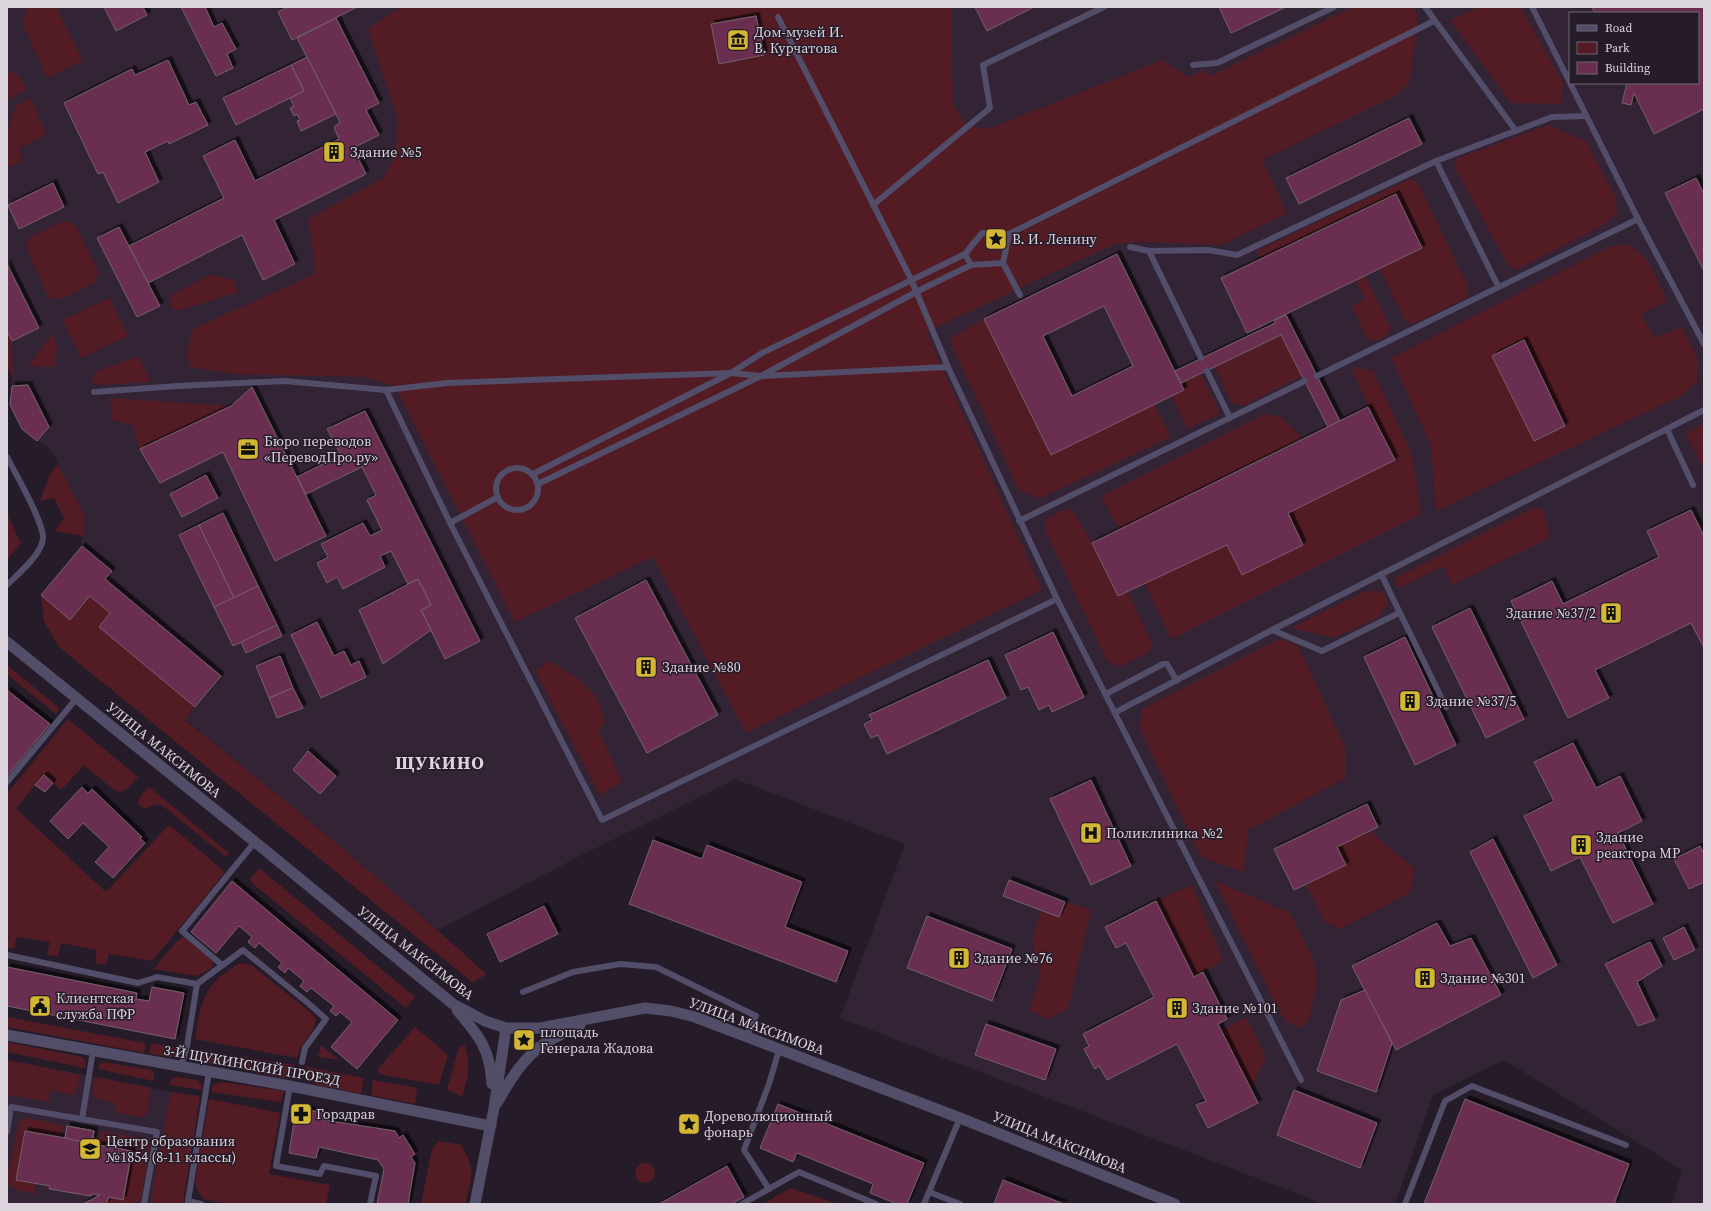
<svg xmlns="http://www.w3.org/2000/svg" width="1711" height="1211" font-family="'Source Serif 4',serif">
  <style>
    .built { fill: #322335; fill-rule: evenodd }
    .green { fill: #531c25 }
    .building { fill: #6a2e51; stroke: #74616b; fill-rule: evenodd; filter: url(#shadow) }
    .lines { fill: none; stroke-linecap: round; stroke-linejoin: round }
    .service { stroke: #524d68; stroke-width: 6 }
    .minor { stroke: #524d68; stroke-width: 11 }
    .tertiary { stroke: #524d68; stroke-width: 11 }
    .labels { text-anchor: middle; dominant-baseline: central; stroke-width: 3; stroke-linejoin: round; paint-order: stroke }
    .poi-label { font-size: 14px; fill: #dbd4dd; stroke: #261c29; text-anchor: start }
    .street-label { font-size: 14px; fill: #dbd4dd; stroke: #261c29 }
    .district-label { font-size: 18px; font-weight: bold; letter-spacing: 1px; fill: #dbd4dd; stroke: #261c29 }
  </style>
  <defs>
    <filter id="shadow"><feDropShadow dx="3.5" dy="-3.5" stdDeviation="0" flood-color="#0009"/></filter>
  </defs>
  <rect width="100%" height="100%" fill="#261c29"/>
  <g class="built">
    <path d="M7,7h1697v1197h-32l10,-34 -178,-110 -71,35 -38,109h-71l-484,-186 65,-174 -170,-65 -157,78 -140,73 -113,-96 -140,-115 10,-12 -96,-80 11,-14 -40,7 -29,-25 41,-49 1,-33 -32,-63 -29,-21 -12,-24 2,-19v-45l26,-13 -31,-64zM1570,13h128v70h-128z"/>
    <polygon points="7,1060 184,1094 163,1204 7,1204"/>
  </g>
  <g class="green">
    <polygon points="27,7 56,7 83,61 47,78 23,25"/>
    <polygon points="401,7 951,7 953,105 968,127 991,128 1162,60 1188,77 1204,70 1210,76 1353,7 1413,7 1418,18 1410,81 1399,94 1262,160 1287,213 1222,245 1144,242 1114,244 926,332 1042,590 746,733 653,557 515,622 395,386 365,377 235,374 190,367 187,351 193,329 315,274 314,256 308,219 382,179 395,156 398,118 368,29"/>
    <polygon points="1480,7 1521,7 1563,83 1561,104 1511,103 1450,20"/>
    <polygon points="11,71 20,76 27,90 7,100 7,76"/>
    <path d="M31,98l15,36 -28,15 5,12 -14,6c-8,-18 1,-44 7,-62z"/>
    <polygon points="1549,125 1586,141 1616,198 1617,213 1604,225 1517,270 1509,267 1454,166 1457,158"/>
    <polygon points="1409,179 1417,181 1468,287 1467,298 1412,324 1405,321 1380,269 1422,248 1396,194 1261,259 1257,250"/>
    <polygon points="63,221 75,224 99,273 94,283 60,299 48,297 26,247 30,237"/>
    <polygon points="1629,244 1648,261 1667,301 1641,314 1654,338 1682,327 1698,359 1697,382 1681,396 1436,511 1431,445 1391,358 1609,247"/>
    <polygon points="210,275 233,280 238,292 181,310 172,309 169,301 173,294"/>
    <polygon points="1365,276 1391,328 1385,337 1374,342 1367,338 1351,306 1365,299 1356,280"/>
    <polygon points="109,298 128,336 81,358 63,320"/>
    <polygon points="984,319 1051,455 1154,404 1171,437 1039,499 1019,490 949,339"/>
    <polygon points="7,331 12,341 13,378 7,366"/>
    <polygon points="52,334 57,345 55,367 28,366"/>
    <polygon points="1281,335 1302,376 1243,406 1232,403 1215,367"/>
    <polygon points="138,356 151,382 97,385 91,380 97,371"/>
    <polygon points="1355,368 1373,371 1412,454 1421,514 1171,639 1145,583 1227,545 1242,575 1302,546 1288,513 1395,460 1352,371"/>
    <polygon points="1201,374 1220,414 1187,429 1172,396 1184,390 1181,383"/>
    <polygon points="110,398 231,406 140,449 133,425 112,420"/>
    <polygon points="1265,414 1282,417 1303,439 1119,529 1101,496"/>
    <polygon points="1704,423 1704,471 1686,433"/>
    <polygon points="58,464 83,513 83,536 55,531 64,518 54,498 40,501 50,474"/>
    <polygon points="1533,508 1543,509 1550,538 1452,585 1444,566 1399,588 1394,579"/>
    <polygon points="1066,509 1074,513 1092,543 1118,596 1128,592 1152,644 1149,652 1120,667 1107,661 1045,530 1046,519"/>
    <polygon points="7,514 21,543 7,560 7,538 9,534 7,533"/>
    <polygon points="1366,591 1382,591 1388,602 1379,617 1334,638 1291,628"/>
    <path d="M41,595l29,25 20,-24 20,17 -11,14 96,80 -10,13c102,82 204,165 301,254l-13,9 -414,-336 -15,-26z"/>
    <polygon points="1280,639 1298,646 1346,749 1346,778 1248,830 1244,872 1201,857 1140,729 1142,709"/>
    <polygon points="549,661 578,678 597,698 605,721 599,731 622,782 600,795 535,671"/>
    <polygon points="7,665 59,708 56,714 7,674"/>
    <polygon points="68,719 138,777 127,789 120,792 114,790 84,765 61,790 43,775 16,809 106,892 169,825 225,872 152,961 109,954 106,965 95,963 97,950 61,943 58,956 47,955 50,942 17,937 14,949 7,948 9,934 7,934 7,794"/>
    <polygon points="149,787 229,853 226,857 163,806 157,804 145,809 138,804 141,795"/>
    <polygon points="1370,831 1415,869 1410,893 1340,929 1325,922 1306,885 1346,865 1337,847"/>
    <polygon points="259,868 415,997 406,1008 253,884 250,879"/>
    <polygon points="1215,881 1290,913 1313,959 1317,982 1309,1020 1299,1028 1284,1020"/>
    <polygon points="1192,885 1223,960 1194,977 1156,901"/>
    <polygon points="1065,902 1091,910 1068,1009 1048,1019 1029,1010 1040,975 1032,940 1041,910 1059,917"/>
    <polygon points="184,937 213,961 211,968 197,976 154,969 176,942"/>
    <path d="M240,963l11,2 59,47 6,7c-2,15 -15,23 -19,39l-102,-19c7,-40 8,-54 45,-76z"/>
    <polygon points="7,1017 145,1043 145,1053 7,1027"/>
    <polygon points="1246,1017 1266,1058 1251,1088 1221,1030"/>
    <polygon points="415,1027 448,1055 439,1085 379,1074 378,1069"/>
    <polygon points="7,1042 82,1057 85,1060 85,1068 7,1052"/>
    <polygon points="151,1043 178,1048 177,1054 172,1057 149,1054"/>
    <path d="M464,1044c8,21 4,32 -2,53l-15,-8 12,-41z"/>
    <polygon points="321,1045 339,1060 318,1057"/>
    <path d="M192,1049l103,16c-2,8 -3,12 -12,13l-85,-17 -5,-4z"/>
    <polygon points="7,1060 81,1075 75,1094 71,1095 51,1090 49,1102 7,1095"/>
    <polygon points="103,1062 151,1070 154,1073 154,1081 98,1069 99,1065"/>
    <polygon points="307,1067 364,1078 361,1094 317,1085 309,1080 306,1071"/>
    <polygon points="95,1077 151,1088 146,1115 142,1117 115,1112 115,1103 95,1098 92,1092"/>
    <polygon points="176,1077 197,1080 201,1084 202,1090 170,1085 171,1080"/>
    <polygon points="373,1080 417,1088 415,1104 371,1095"/>
    <polygon points="221,1082 284,1091 281,1102 211,1092 213,1085"/>
    <polygon points="171,1092 200,1096 183,1204 150,1204"/>
    <polygon points="209,1099 280,1113 269,1174 330,1185 326,1204 231,1204 203,1199 198,1191 195,1182"/>
    <path d="M27,1118l36,7 -2,13 -36,-7 -9,48 20,4 -1,11c-11,-3 -25,-2 -28,-15l11,-54 3,-5z"/>
    <polygon points="100,1131 145,1138 150,1142 141,1200 132,1204 106,1204 109,1197 123,1199 132,1151 98,1145"/>
    <path d="M439,1141l22,4c16,27 11,30 4,59h-44l11,-55z"/>
    <circle cx="645" cy="1173" r="10"/>
    <polygon points="791,1188 837,1204 763,1204"/>
  </g>
  <g class="building">
    <polygon points="104,7 143,7 147,15 116,31"/>
    <polygon points="181,7 205,7 214,27 222,23 236,49 227,54 233,68 216,76"/>
    <polygon points="288,7 357,7 292,40 278,12"/>
    <polygon points="975,7 1034,7 987,31"/>
    <polygon points="1219,7 1286,7 1231,33"/>
    <polygon points="1592,7 1704,7 1704,109 1654,134 1634,93 1631,105 1622,103 1627,83 1698,83 1698,13 1595,13"/>
    <polygon points="756,16 764,55 719,64 711,24"/>
    <polygon points="336,18 379,103 366,110 379,135 353,148 366,174 274,220 295,264 263,280 242,235 148,283 129,246 224,198 203,156 235,140 255,181 339,139 334,127 340,122 297,38"/>
    <polygon points="307,57 336,114 301,131 297,121 300,120 297,114 294,116 290,108 294,106 290,98 304,91 291,65"/>
    <polygon points="168,60 189,105 196,102 208,125 169,144 168,141 145,152 159,182 118,203 103,172 98,174 64,103 132,69 135,75"/>
    <polygon points="291,65 304,91 236,125 223,98"/>
    <polygon points="1409,118 1422,144 1299,204 1286,178"/>
    <polygon points="1696,178 1704,194 1704,271 1665,193"/>
    <polygon points="53,183 64,207 19,229 8,205"/>
    <polygon points="1396,194 1422,248 1247,333 1221,278"/>
    <polygon points="119,227 160,306 137,317 97,238"/>
    <path d="M1117,254l67,136 -133,65 -67,-136zM1104,306l29,60 -61,30 -29,-60z"/>
    <polygon points="7,264 39,328 12,341 7,331"/>
    <polygon points="1286,315 1340,421 1328,427 1281,335 1181,383 1175,371 1275,323 1275,320"/>
    <polygon points="1524,340 1565,426 1534,441 1492,356"/>
    <polygon points="28,385 49,427 37,441 22,429 10,405 12,386"/>
    <polygon points="252,387 326,536 275,561 223,452 160,483 140,449 231,406"/>
    <polygon points="1368,407 1395,460 1288,513 1303,545 1242,575 1227,545 1118,596 1092,543"/>
    <polygon points="365,411 480,641 445,659 421,610 431,605 418,579 408,584 391,551 380,556 385,567 343,589 337,577 327,583 317,563 328,557 321,544 363,523 370,536 382,530 367,500 376,495 362,467 306,494 297,477 341,455 327,429"/>
    <polygon points="206,475 218,498 182,517 170,494"/>
    <polygon points="1691,510 1704,536 1704,648 1691,623 1595,670 1609,698 1568,718 1511,601 1552,581 1563,604 1659,557 1647,531"/>
    <polygon points="223,513 258,586 234,598 199,525"/>
    <polygon points="199,525 234,598 214,607 179,535"/>
    <polygon points="82,546 112,571 105,579 221,676 195,707 99,627 110,613 90,596 70,620 41,595"/>
    <polygon points="418,579 431,605 421,610 431,630 383,664 359,610"/>
    <polygon points="646,580 718,715 647,753 575,618"/>
    <polygon points="258,586 277,625 233,646 214,607"/>
    <polygon points="1470,608 1524,719 1486,738 1432,627"/>
    <polygon points="317,622 334,656 344,651 351,665 359,661 366,677 321,698 291,635"/>
    <polygon points="277,625 282,636 246,653 241,642"/>
    <polygon points="1053,632 1084,697 1052,712 1049,705 1039,710 1028,687 1021,690 1005,655"/>
    <polygon points="1405,637 1456,745 1415,765 1364,657"/>
    <polygon points="280,656 293,688 269,698 256,666"/>
    <polygon points="988,660 1006,698 887,754 878,735 871,738 864,724 872,720 869,715"/>
    <polygon points="293,688 303,708 277,718 269,698"/>
    <polygon points="7,690 50,724 7,776"/>
    <polygon points="1573,743 1596,788 1620,776 1642,821 1618,833 1653,904 1613,923 1580,857 1551,871 1524,816 1554,801 1534,762"/>
    <polygon points="308,751 336,776 320,794 293,770"/>
    <polygon points="44,775 53,783 45,792 35,785"/>
    <polygon points="1091,780 1131,866 1091,885 1050,799"/>
    <polygon points="82,787 88,793 92,789 142,837 140,838 145,843 113,878 95,862 109,847 83,823 68,839 50,821"/>
    <polygon points="1367,804 1378,827 1337,847 1346,865 1294,890 1274,849"/>
    <polygon points="1493,839 1557,965 1533,978 1470,852"/>
    <polygon points="653,840 702,859 707,845 802,882 785,927 848,951 836,982 629,904"/>
    <polygon points="1700,846 1704,854 1704,882 1689,889 1674,859"/>
    <polygon points="1009,880 1065,902 1059,917 1003,896"/>
    <polygon points="232,881 398,1020 357,1069 331,1047 352,1022 340,1012 336,1016 330,1011 334,1006 311,988 307,992 300,986 304,981 288,968 285,973 278,967 282,963 259,943 255,948 248,942 252,937 239,926 216,953 191,932"/>
    <polygon points="1156,901 1194,977 1203,972 1227,1019 1218,1024 1258,1103 1208,1128 1196,1105 1206,1101 1177,1044 1107,1080 1099,1066 1095,1069 1084,1049 1089,1046 1083,1034 1154,997 1126,943 1116,948 1105,927"/>
    <polygon points="544,906 558,934 500,962 487,934"/>
    <polygon points="927,916 1012,949 992,1001 907,968"/>
    <polygon points="1437,923 1450,946 1471,938 1501,995 1396,1050 1352,966"/>
    <polygon points="1684,927 1695,950 1674,960 1663,938"/>
    <polygon points="1650,942 1662,966 1637,982 1655,1020 1638,1026 1605,964"/>
    <polygon points="7,967 137,993 136,999 149,1001 152,987 184,993 175,1039 7,1006"/>
    <polygon points="1365,990 1392,1043 1376,1092 1317,1071 1341,1000"/>
    <polygon points="986,1024 1056,1049 1045,1080 975,1055"/>
    <polygon points="1294,1090 1377,1123 1360,1168 1277,1135"/>
    <polygon points="1465,1099 1629,1164 1614,1204 1424,1204"/>
    <polygon points="778,1104 924,1163 907,1204 897,1204 870,1193 873,1184 797,1153 793,1162 760,1148"/>
    <polygon points="296,1108 325,1113 324,1120 395,1131 399,1138 403,1135 415,1154 411,1157 415,1163 408,1204 377,1204 384,1169 378,1160 319,1147 316,1158 289,1153"/>
    <polygon points="67,1126 94,1131 92,1144 132,1151 123,1200 109,1197 106,1204 83,1204 100,1195 92,1194 91,1196 49,1189 50,1186 16,1180 25,1131 65,1138"/>
    <polygon points="67,1126 94,1131 92,1144 65,1138"/>
    <polygon points="727,1166 744,1197 732,1204 659,1204"/>
    <polygon points="1003,1180 1064,1204 994,1204"/>
  </g>
  <g class="lines">
    <g class="service">
      <polyline points="1425,7 1516,131"/>
      <polyline points="1532,7 1638,219 1704,344"/>
      <polyline points="778,17 911,279 948,367"/>
      <polyline points="1193,65 1217,63 1334,7"/>
      <polyline points="1436,161 1498,286"/>
      <polyline points="873,205 990,108 983,65 1104,7"/>
      <polyline points="1009,234 1434,21"/>
      <polyline points="1130,247 1149,251 1208,250 1237,255 1436,161 1552,117 1586,116"/>
      <polyline points="1149,251 1201,358"/>
      <polyline points="1003,263 1020,295"/>
      <polyline points="1207,371 1230,418"/>
      <polyline points="1317,376 1638,219"/>
      <polyline points="386,390 450,523 602,820 1057,599"/>
      <polyline points="94,392 178,386 284,381 386,390 447,383 731,373 761,376 948,367 1057,599 1301,1080"/>
      <polyline points="1667,429 1693,485"/>
      <path d="M7,457c8,16 38,67 36,82 -2,16 -25,35 -36,46"/>
      <circle cx="517" cy="489" r="21"/>
      <polyline points="533,474 731,373 762,353 965,254 982,233 1009,234 1003,263 971,265 965,254"/>
      <polyline points="538,484 761,376 916,292 971,265"/>
      <polyline points="1019,521 1305,381"/>
      <polyline points="450,523 498,497"/>
      <polyline points="1381,574 1446,707"/>
      <polyline points="1272,630 1322,651 1399,613"/>
      <polyline points="1106,694 1163,664 1167,664 1177,681"/>
      <polyline points="1116,712 1272,630 1704,410"/>
      <polyline points="7,782 76,699"/>
      <polyline points="7,955 138,983 157,977 197,984 187,1046 181,1068"/>
      <polyline points="222,965 182,931 255,842"/>
      <polyline points="197,984 243,950 308,1003 326,1019 305,1048 302,1062"/>
      <polyline points="523,992 573,972 620,964 656,967 756,1016 750,1027 747,1038"/>
      <polyline points="290,1086 276,1166 320,1174 324,1166 376,1176 370,1204"/>
      <polyline points="82,1119 93,1051"/>
      <polyline points="7,1132 11,1107 157,1132 144,1204"/>
      <polyline points="769,1189 744,1150 769,1084 779,1050"/>
      <polyline points="929,1192 960,1118"/>
      <polyline points="201,1204 188,1201 209,1072"/>
      <polyline points="742,1204 799,1172 876,1204"/>
      <polyline points="924,1204 929,1192 960,1204"/>
      <polyline points="1405,1204 1445,1101 1472,1086 1626,1145"/>
    </g>
    <polyline class="minor" points="7,1035 290,1086 491,1126"/>
    <g class="tertiary">
      <polyline points="7,642 255,842 453,1004 485,1021 506,1028 540,1028 645,1008 671,1011 695,1017 960,1118 1175,1204"/>
      <path d="M457,1010c22,26 33,38 35,74"/>
      <path d="M497,1103c13,-23 27,-47 50,-61 10,-6 22,-11 33,-17"/>
      <polyline points="475,1204 494,1108 506,1028"/>
    </g>
  </g>
  <defs>
    <g id="museum-square" transform="scale(1.15)"><rect x="-9" y="-9" width="18" height="18" rx="4" fill="#d4b635" stroke="#261c29"/><path d="M0-6L6-3V-2H-6V-3ZM-5-1h2V3h-2ZM-1-1h2V3h-2ZM3-1h2V3H3ZM-6 4H6V6H-6Z" fill="#111"/></g>
    <g id="building-square" transform="scale(1.15)"><rect x="-9" y="-9" width="18" height="18" rx="4" fill="#d4b635" stroke="#261c29"/><path d="M-4-6H4V6H1V3H-1V6H-4ZM-2.5-4.3h1.7v1.8h-1.7ZM.8-4.3h1.7v1.8H.8ZM-2.5-1h1.7V.8h-1.7ZM.8-1h1.7V.8H.8Z" fill="#111"/></g>
    <g id="sight-square" transform="scale(1.15)"><rect x="-9" y="-9" width="18" height="18" rx="4" fill="#d4b635" stroke="#261c29"/><path d="M0-6L1.8-2.2L6-1.7L2.9 1.2L3.7 5.4L0 3.3L-3.7 5.4L-2.9 1.2L-6-1.7L-1.8-2.2Z" fill="#111"/></g>
    <g id="office-square" transform="scale(1.15)"><rect x="-9" y="-9" width="18" height="18" rx="4" fill="#d4b635" stroke="#261c29"/><path d="M-6-3h4V-5.5h4V-3h4V5H-6ZM-1-4.5V-3h2v-1.5ZM-6 0V1H6V0Z" fill="#111"/></g>
    <g id="hospital-square" transform="scale(1.15)"><rect x="-9" y="-9" width="18" height="18" rx="4" fill="#d4b635" stroke="#261c29"/><path d="M-5-5h3v3.5h4V-5h3V5h-3V1.5h-4V5h-3Z" fill="#111"/></g>
    <g id="civic-square" transform="scale(1.15)"><rect x="-9" y="-9" width="18" height="18" rx="4" fill="#d4b635" stroke="#261c29"/><path d="M-.6-6.5H3V-4.5H.6V-3L4-1V1h2V6H-6V1h2V-1L-.6-3ZM-1.2 2.5V6h2.4V2.5Z" fill="#111"/></g>
    <g id="pharmacy-square" transform="scale(1.15)"><rect x="-9" y="-9" width="18" height="18" rx="4" fill="#d4b635" stroke="#261c29"/><path d="M-2-6h4v4h4v4h-4v4h-4v-4h-4v-4h4Z" fill="#111"/></g>
    <g id="school-square" transform="scale(1.15)"><rect x="-9" y="-9" width="18" height="18" rx="4" fill="#d4b635" stroke="#261c29"/><path d="M0-5L7-2L0 1L-7-2ZM-4 1L0 2.5L4 1V4Q0 6-4 4Z" fill="#111"/></g>
  </defs>
  <g fill-rule="evenodd">
    <use href="#museum-square" x="738" y="40"/>
    <use href="#building-square" x="334" y="152"/>
    <use href="#sight-square" x="996" y="239"/>
    <use href="#office-square" x="248" y="449"/>
    <use href="#building-square" x="1611" y="613"/>
    <use href="#building-square" x="646" y="667"/>
    <use href="#building-square" x="1410" y="701"/>
    <use href="#hospital-square" x="1091" y="833"/>
    <use href="#building-square" x="1581" y="845"/>
    <use href="#building-square" x="959" y="958"/>
    <use href="#building-square" x="1425" y="978"/>
    <use href="#civic-square" x="40" y="1006"/>
    <use href="#building-square" x="1177" y="1008"/>
    <use href="#sight-square" x="524" y="1040"/>
    <use href="#pharmacy-square" x="301" y="1114"/>
    <use href="#sight-square" x="689" y="1124"/>
    <use href="#school-square" x="90" y="1149"/>
  </g>
  <g class="labels">
    <g class="poi-label">
      <text x="754" y="32">Дом-музей И.<tspan x="754" dy="16">В. Курчатова</tspan></text>
      <text x="350" y="152">Здание №5</text>
      <text x="1012" y="239">В. И. Ленину</text>
      <text x="264" y="441">Бюро переводов<tspan x="264" dy="16">«ПереводПро.ру»</tspan></text>
      <text x="1596" y="613" text-anchor="end">Здание №37/2</text>
      <text x="662" y="667">Здание №80</text>
      <text x="1426" y="701">Здание №37/5</text>
      <text x="1106" y="833">Поликлиника №2</text>
      <text x="1596" y="837">Здание<tspan x="1596" dy="16">реактора МР</tspan></text>
      <text x="974" y="958">Здание №76</text>
      <text x="1440" y="978">Здание №301</text>
      <text x="56" y="998">Клиентская<tspan x="56" dy="16">служба ПФР</tspan></text>
      <text x="1192" y="1008">Здание №101</text>
      <text x="540" y="1032">площадь<tspan x="540" dy="16">Генерала Жадова</tspan></text>
      <text x="316" y="1114">Горздрав</text>
      <text x="704" y="1116">Дореволюционный<tspan x="704" dy="16">фонарь</tspan></text>
      <text x="106" y="1141">Центр образования<tspan x="106" dy="16">№1854 (8-11 классы)</tspan></text>
    </g>
    <g class="street-label">
      <text transform="translate(164 750) rotate(39)">УЛИЦА МАКСИМОВА</text>
      <text transform="translate(416 953) rotate(38)">УЛИЦА МАКСИМОВА</text>
      <text transform="translate(757 1026) rotate(20)">УЛИЦА МАКСИМОВА</text>
      <text transform="translate(252 1065) rotate(10)">3-Й ЩУКИНСКИЙ ПРОЕЗД</text>
      <text transform="translate(1060 1142) rotate(22)">УЛИЦА МАКСИМОВА</text>
    </g>
    <g class="district-label">
      <text x="440" y="762">ЩУКИНО</text>
    </g>
  </g>
  <rect width="1711" height="1211" fill="none" stroke="#dbd4dd" stroke-width="16"/>
  <rect x="1569" y="12" width="130" height="72" fill="#261c29" stroke="#6e6671"/>
  <rect x="1577" y="25" width="20" height="6" fill="#524d68" stroke="#6e6671"/>
  <text x="1605" y="32" font-size="12" fill="#dbd4dd">Road</text>
  <rect x="1577" y="42" width="20" height="12" fill="#531c25" stroke="#6e6671"/>
  <text x="1605" y="52" font-size="12" fill="#dbd4dd">Park</text>
  <rect x="1577" y="62" width="20" height="12" fill="#6a2e51" stroke="#6e6671"/>
  <text x="1605" y="72" font-size="12" fill="#dbd4dd">Building</text>
</svg>
